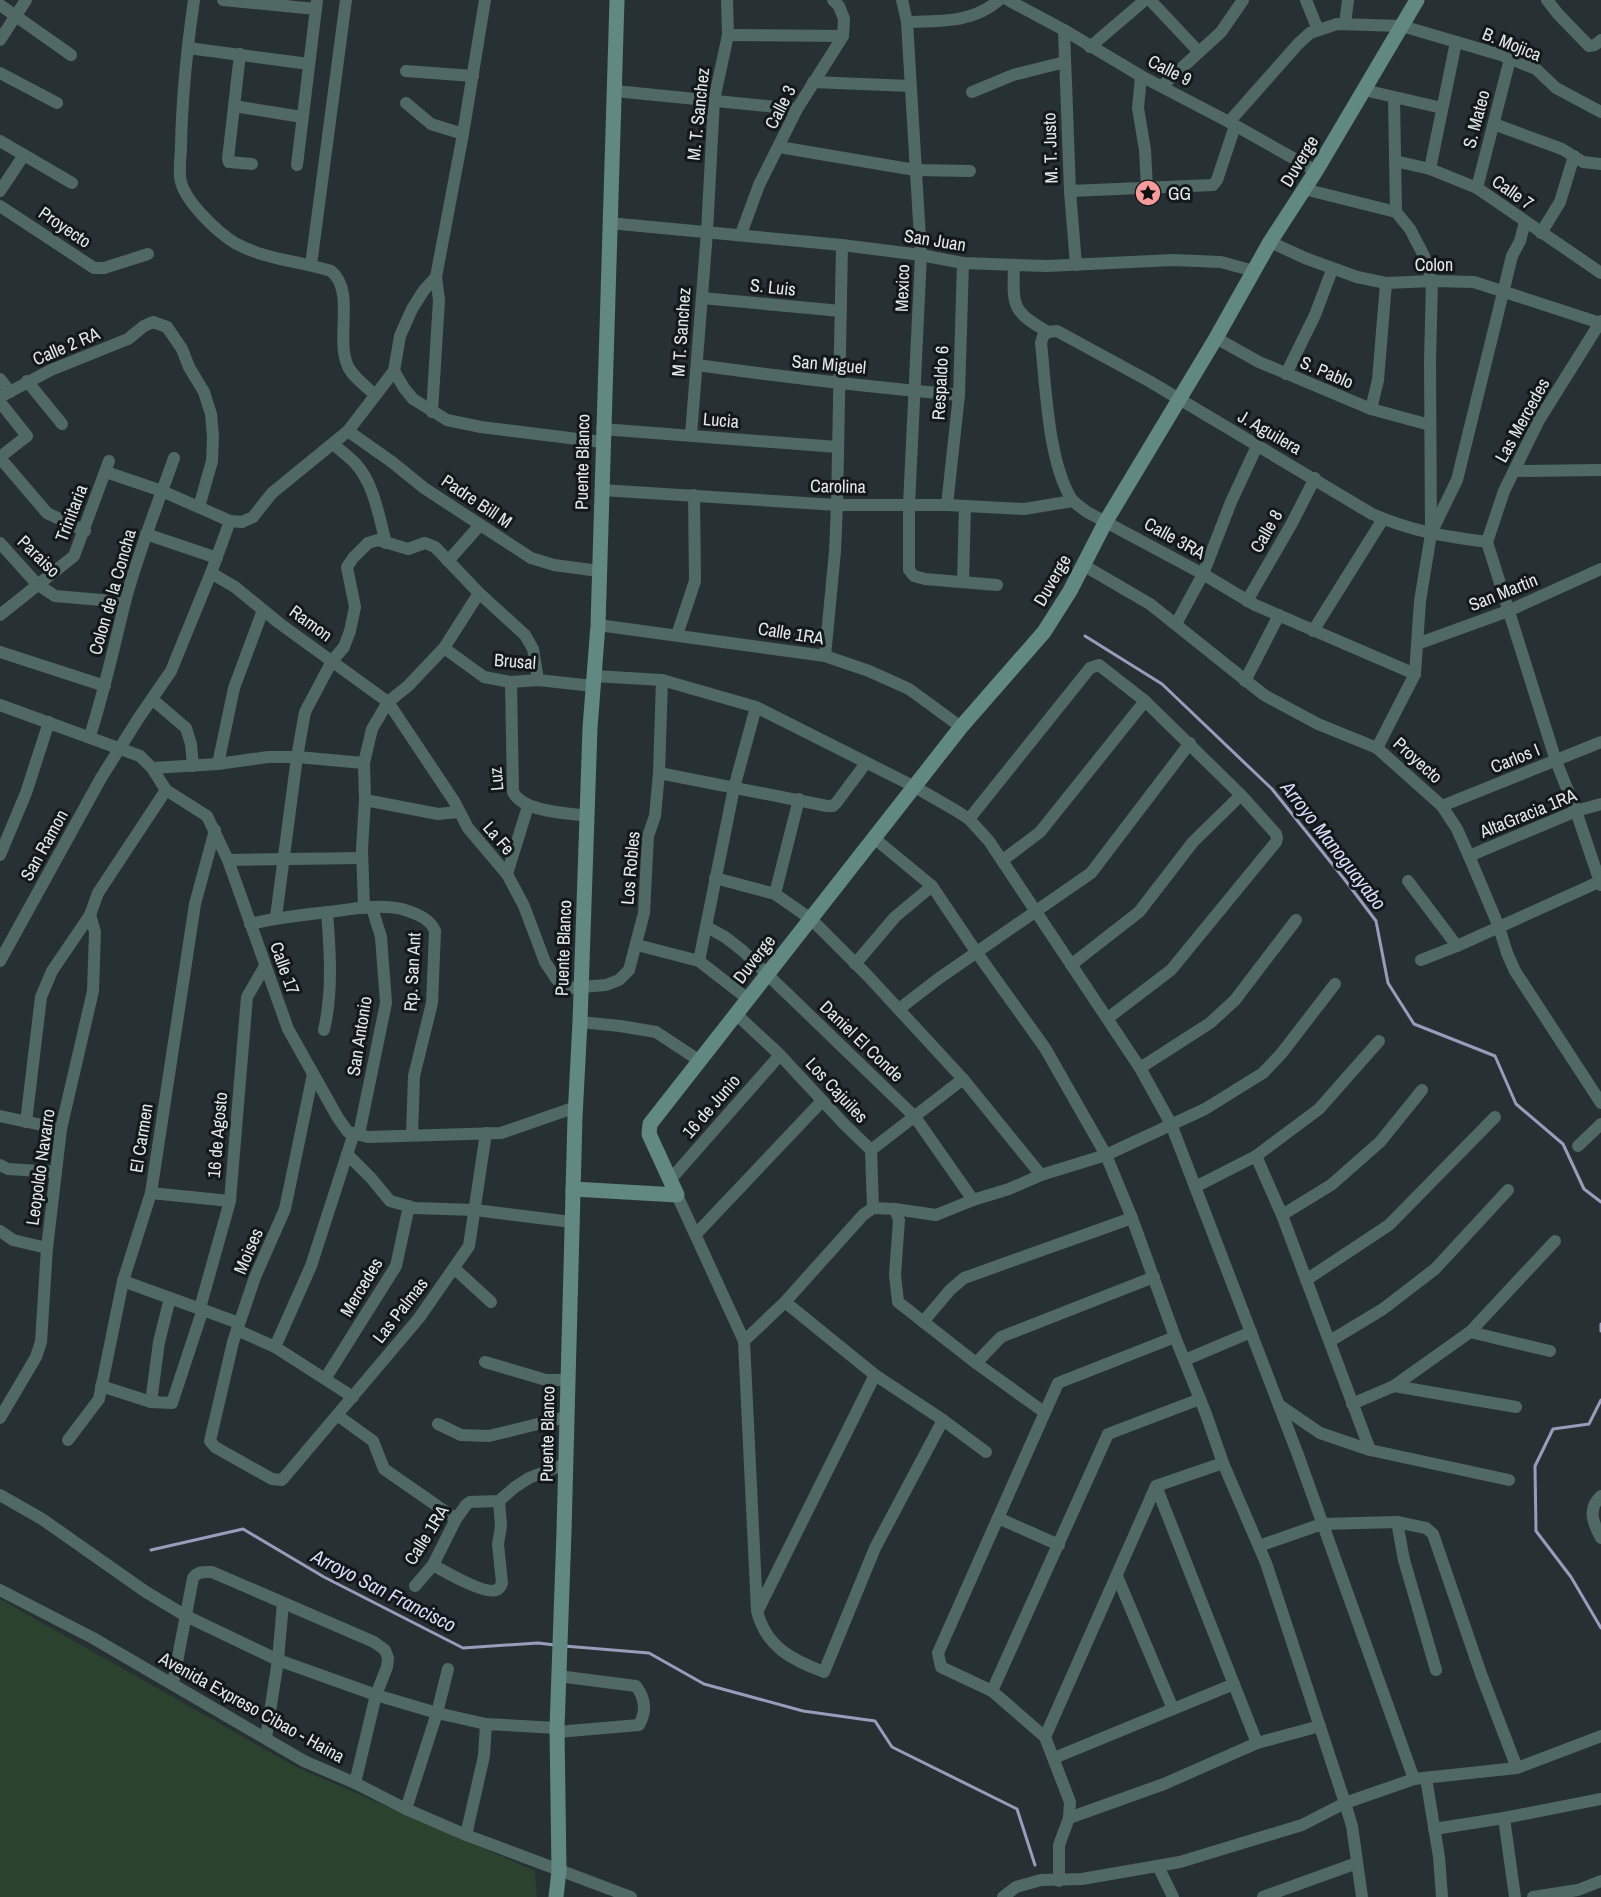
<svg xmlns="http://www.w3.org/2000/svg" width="1601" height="1897" font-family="'Archivo Narrow',sans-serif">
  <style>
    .green { fill: #2a422e }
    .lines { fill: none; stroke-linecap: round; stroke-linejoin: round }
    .stream { stroke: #989dbc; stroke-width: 3 }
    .street { stroke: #506964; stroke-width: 12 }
    .secondary { stroke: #618881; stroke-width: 15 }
    .labels { text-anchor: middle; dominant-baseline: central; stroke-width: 6; stroke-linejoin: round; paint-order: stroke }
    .street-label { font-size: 18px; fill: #e2e9ea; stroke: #14181a }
    .poi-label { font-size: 18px; fill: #e2e9ea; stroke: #14181a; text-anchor: start }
    .water-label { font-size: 20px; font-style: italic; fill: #d9ddf9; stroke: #14181a }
  </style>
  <rect width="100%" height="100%" fill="#273134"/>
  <polygon class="green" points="0,1599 296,1767 535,1871 537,1897 0,1897"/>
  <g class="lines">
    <g class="stream">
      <polyline points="1085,636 1162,684 1272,789 1345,880 1376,921 1388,983 1414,1024 1495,1056 1516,1104 1563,1144 1584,1189 1601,1202"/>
      <polyline points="1601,1324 1601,1331"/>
      <polyline points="1601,1400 1589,1424 1553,1429 1535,1466 1536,1531 1571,1577 1601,1628"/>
      <polyline points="151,1550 243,1529 324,1577 463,1648 538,1643 555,1645"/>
      <polyline points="564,1646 649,1653 704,1684 803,1711 875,1721 892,1747 1017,1809 1035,1865"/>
    </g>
    <g class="street">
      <path d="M194,0c-7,48 -12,97 -13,146 0,11 -3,25 0,36 5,20 36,50 54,61 28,16 65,18 96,28 24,19 5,66 16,93 4,12 19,22 28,31"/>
      <polyline points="223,0 316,9"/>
      <polyline points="902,0 907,22 921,255 909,505 909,570 914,576 925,579 997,585"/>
      <polyline points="1008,0 1064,30 1141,76 1229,122 1316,171"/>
      <polyline points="1150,0 1199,52"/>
      <polyline points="1306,0 1318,30"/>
      <polyline points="1547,0 1558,14 1589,46 1595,45 1601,40"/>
      <polyline points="0,5 71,55"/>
      <path d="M907,22c33,-1 66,1 92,-22"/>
      <polyline points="1345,24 1348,0"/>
      <polyline points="1064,30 1070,191 1076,265"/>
      <polyline points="728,35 843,36"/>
      <polyline points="0,40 26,0"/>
      <polyline points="1090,47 1145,0"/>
      <polyline points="188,48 309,64"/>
      <polyline points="240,54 228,159 229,162 252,164"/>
      <polyline points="406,71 473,76"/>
      <polyline points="0,73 57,103"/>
      <polyline points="1141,76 1138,108 1145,150 1147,188"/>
      <polyline points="813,82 910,86"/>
      <polyline points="1162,86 1221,32 1243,0"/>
      <polyline points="1364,90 1442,108"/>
      <polyline points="615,91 797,109"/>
      <polyline points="972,92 1013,75 1065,62"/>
      <polyline points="1394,97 1396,212"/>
      <polyline points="406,103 431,124 463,134"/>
      <polyline points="234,106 302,117"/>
      <polyline points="1229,122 1298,44 1310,33 1337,24 1402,26 1501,55 1536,69 1556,88 1601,112"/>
      <polyline points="1494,124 1562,149 1583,162 1601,164"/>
      <polyline points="0,141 72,183"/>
      <polyline points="779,147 915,170 970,171"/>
      <polyline points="1395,161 1430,169 1477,188 1601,273"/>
      <polyline points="297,165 317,0"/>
      <polyline points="1430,169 1456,42"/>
      <polyline points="1477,188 1510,59"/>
      <polyline points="1304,189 1396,212 1410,229 1424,256 1432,281 1430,361 1431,534 1420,601 1415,674 1377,748"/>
      <polyline points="0,191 24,155"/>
      <polyline points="1070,191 1213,185 1217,180 1235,126"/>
      <polyline points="0,206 94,268 104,268 148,254"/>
      <polyline points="609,223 842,245 921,255 963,263 1047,266 1173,260 1221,262 1254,271"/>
      <polyline points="1541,233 1560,202 1574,156"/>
      <polyline points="741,234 759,185 797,109 843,36 844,19 839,6 833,0"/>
      <polyline points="1270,242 1305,258 1357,277 1386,283 1432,281 1474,282 1600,323"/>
      <polyline points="311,265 346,0"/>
      <path d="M1014,265c-1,41 -3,46 34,67"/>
      <polyline points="702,298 841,311"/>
      <polyline points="1216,338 1259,362 1371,409 1430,425"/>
      <path d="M697,365c87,12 174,22 262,30"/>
      <polyline points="394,371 404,388 413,399 447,420 481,427 602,442"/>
      <polyline points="1286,374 1315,315 1332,270"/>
      <polyline points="0,379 10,392"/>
      <polyline points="27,381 62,424"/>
      <polyline points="0,397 51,370 128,339 144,326 153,322 167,327 182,349 189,367 204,392 211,414 213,437 212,461 199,507"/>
      <polyline points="0,402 27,436 0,457"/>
      <polyline points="1371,409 1378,380 1386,283"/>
      <polyline points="432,412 439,300 436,277"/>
      <polyline points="602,429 837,447"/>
      <polyline points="348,431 392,462 424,488 531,558 554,565 599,571"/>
      <polyline points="691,435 707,232 714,100 728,35 727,0"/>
      <path d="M333,444c7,6 15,12 22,19 19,20 24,54 31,80"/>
      <polyline points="0,458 47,513 85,531"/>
      <polyline points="1514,471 1601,470"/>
      <polyline points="106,472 162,491 230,521 242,522 253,517 272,493 348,431 394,371 400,336 412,309 424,290 436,277 463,134 485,0"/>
      <polyline points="601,490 837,505 947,505 1024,509 1073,501"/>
      <polyline points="947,505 959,395 963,263"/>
      <polyline points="1432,531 1457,480 1512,256 1520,241 1525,222"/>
      <polyline points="146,534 217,558"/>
      <polyline points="1487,542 1556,761 1576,811 1601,885"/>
      <polyline points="1487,542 1504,491 1539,420 1601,321"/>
      <polyline points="0,543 37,584 55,596 125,602"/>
      <polyline points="448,561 480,525"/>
      <polyline points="1083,565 1150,604 1264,695 1318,724 1377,748 1442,806 1457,829 1469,856 1499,927 1507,953 1515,971 1601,1103"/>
      <polyline points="211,573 235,587 279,623 388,702 454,801 468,828 507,874 524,906 545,962 557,980 568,988 606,985 619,980 629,970 644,913 648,836 655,816 659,773 662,680"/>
      <polyline points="963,582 965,506"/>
      <polyline points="1247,601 1292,523 1315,478"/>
      <polyline points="0,615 74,556 109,461"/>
      <polyline points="1176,624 1203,574 1231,502 1257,446"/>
      <polyline points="598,625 825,656 869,671 909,689 961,727"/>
      <polyline points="1313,631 1383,519"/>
      <polyline points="677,635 695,581 694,495"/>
      <polyline points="1417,644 1508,611 1601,569"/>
      <polyline points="444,648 484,677 511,682 538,680 593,686"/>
      <polyline points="0,652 105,686"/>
      <polyline points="825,656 835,551 837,505 842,245"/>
      <path d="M1415,674l-160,-69 -52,-31 -116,-62c-5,-4 -11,-8 -15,-12 -24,-38 -26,-112 -31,-157l2,-7 5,-4 9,-1 92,50 223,133c42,18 71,22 115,28"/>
      <polyline points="594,676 662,680 756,707 915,787 955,810 969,819 989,841 1140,1068 1171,1124 1298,1455 1414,1779"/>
      <polyline points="1245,681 1279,615"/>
      <path d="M511,682l2,110c10,20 54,21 75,24"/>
      <polyline points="152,699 186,728 191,744 193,766"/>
      <polyline points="0,705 140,756 152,768 166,790 207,816 228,860 288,1029 338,1118 348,1132 368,1137 501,1133 576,1107"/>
      <path d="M90,736c14,-44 24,-89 35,-134 13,-49 32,-96 49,-144"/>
      <polyline points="218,764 234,688 263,610"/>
      <polyline points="152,768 218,764 268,757 297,757 364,763"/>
      <polyline points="659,773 827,806 833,806 837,802 866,763"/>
      <polyline points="365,800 438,814 459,812"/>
      <polyline points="1442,806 1601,742"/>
      <polyline points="969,819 1090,668 1099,665 1145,701 1241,795"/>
      <polyline points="874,838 932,886 977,953 1045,1048 1106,1155 1132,1218 1175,1337 1206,1414 1223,1463 1266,1563 1345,1803 1352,1826 1362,1897"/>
      <polyline points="0,855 26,793 49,722"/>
      <polyline points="1469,856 1576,811 1601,804"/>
      <polyline points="228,860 362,858"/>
      <polyline points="1003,860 1040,832 1145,701"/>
      <polyline points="507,874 528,806"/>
      <polyline points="715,878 775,894 811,919 868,976 963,1079 1041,1175"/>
      <polyline points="1408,881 1457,946"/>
      <polyline points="775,894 799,799"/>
      <polyline points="364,908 362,849 365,800 364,763 372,729 388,702 408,686 444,648 479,593"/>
      <polyline points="276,917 297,757 305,712 332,661 344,647 350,631 355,607 347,567 353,558 368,543 378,540 408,549 425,543 435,547 479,593 525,635 533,649 538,680"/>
      <path d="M250,924c29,-7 58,-10 87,-13 20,-3 45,-7 65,-2 13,4 28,9 33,22l-3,72 -18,73 -2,59"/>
      <polyline points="707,927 725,937 743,951 915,1117 973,1200"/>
      <polyline points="637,945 699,961 748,999"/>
      <polyline points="1421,960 1457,946 1601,881"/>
      <polyline points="0,961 101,778 138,719 171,671 211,573 230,521"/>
      <polyline points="699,961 734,788 756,707"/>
      <polyline points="855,964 895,917 932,886"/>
      <polyline points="1071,965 1139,912 1193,842 1241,795 1276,834 1277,838 1276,842 1171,970 1108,1018"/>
      <polyline points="899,1009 938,979 1091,873 1190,743"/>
      <polyline points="736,1014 780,1055 844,1124 871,1150 873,1208"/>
      <polyline points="580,1022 620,1026 656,1032 700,1061"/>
      <path d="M324,1030c9,-39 6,-79 3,-118"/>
      <polyline points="1140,1068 1210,1023 1235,1000 1296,920"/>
      <polyline points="313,1074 285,1209 255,1277 233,1342 210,1441 215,1447 272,1479 282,1480 419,1318 469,1246 486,1133"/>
      <polyline points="0,1116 61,1129"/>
      <polyline points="26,1122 41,997 52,971 90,915 98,893 166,790"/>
      <polyline points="359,1134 386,1003 381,937 372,908"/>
      <polyline points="1578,1146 1601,1124"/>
      <polyline points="871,1150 963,1079"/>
      <polyline points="347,1154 371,1178 390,1201 415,1208 475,1210 572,1222"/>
      <polyline points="1256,1156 1282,1215 1370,1450"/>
      <polyline points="0,1165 8,1169 56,1172"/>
      <polyline points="670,1180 780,1055"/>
      <polyline points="1195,1187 1256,1156 1319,1109 1379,1041"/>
      <polyline points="151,1193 230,1201"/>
      <path d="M677,1195l67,146 13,270c9,36 35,49 67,61l51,-124 68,-128 -68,-45 -90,-73"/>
      <polyline points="895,1209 899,1220 895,1275 898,1302 976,1363 1044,1412"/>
      <polyline points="1282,1215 1331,1185 1380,1142 1422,1090"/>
      <polyline points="0,1231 13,1240 47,1248"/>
      <polyline points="696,1234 822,1101"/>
      <polyline points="454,1268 491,1302"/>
      <polyline points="1306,1280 1389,1225 1495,1117"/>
      <polyline points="123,1281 239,1323"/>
      <polyline points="200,1308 230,1201 247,997 265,966"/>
      <polyline points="923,1322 950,1290 964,1278 1132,1218"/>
      <polyline points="237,1330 275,1347 353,1397"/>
      <polyline points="1470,1332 1550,1351"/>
      <polyline points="744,1341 785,1302 863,1215 873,1208 895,1209 936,1215 973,1200 1009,1189 1041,1175 1106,1155 1205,1109 1263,1073 1281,1054 1335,984"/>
      <polyline points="1330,1341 1383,1309 1435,1269 1508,1190"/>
      <polyline points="275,1347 311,1266 354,1133"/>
      <polyline points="1185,1360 1251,1332"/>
      <polyline points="485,1362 546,1380 567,1380"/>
      <polyline points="976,1363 1001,1337 1154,1277"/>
      <polyline points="325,1379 396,1266 409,1206"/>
      <polyline points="101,1386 151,1402 172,1403 203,1309"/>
      <polyline points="1394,1386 1516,1407"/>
      <polyline points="151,1402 159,1342 170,1298"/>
      <polyline points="1352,1404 1394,1386 1470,1332 1555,1241"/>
      <polyline points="1279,1405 1320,1433 1370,1450 1509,1480"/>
      <polyline points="337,1415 373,1441 384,1469 456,1519"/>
      <polyline points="0,1418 36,1357 41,1342 47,1248 61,1129 93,991 95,932 90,915"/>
      <polyline points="943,1420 986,1452"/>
      <polyline points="438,1424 461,1435 489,1436 566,1417"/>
      <polyline points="68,1440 99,1399 123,1281 151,1193 195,904 215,830"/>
      <polyline points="1156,1486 1257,1743"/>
      <polyline points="0,1495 42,1519 146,1592 186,1616 278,1660 376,1695 437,1713 486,1724 557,1728"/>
      <path d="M1601,1496c-14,13 -8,27 0,42"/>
      <polyline points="998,1518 1059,1545"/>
      <polyline points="1397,1522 1404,1560 1436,1670"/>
      <polyline points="1259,1546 1322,1524 1397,1522 1426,1528 1433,1534 1481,1674 1517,1768"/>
      <path d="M433,1565c11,6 52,30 63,25 4,-1 5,-4 6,-7l-4,-39 3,-18 -2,-25"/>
      <polyline points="1117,1576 1173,1709"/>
      <polyline points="415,1586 433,1565 456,1519 466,1505 470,1502 499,1501 515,1487 529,1478 565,1464"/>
      <polyline points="0,1590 93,1638 304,1761 355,1783 406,1809 466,1835 631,1897"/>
      <polyline points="758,1610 875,1375"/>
      <path d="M173,1683l20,-105c5,-7 11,-6 19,-6l162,70 11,8 3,8 -1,9 -11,28 -21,88"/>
      <polyline points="992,1691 1108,1434 1200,1399"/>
      <path d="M557,1732l82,-7c8,-14 6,-27 -3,-39l-78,-10"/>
      <polyline points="1045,1737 1156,1486 1223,1463"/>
      <polyline points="266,1738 278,1660 283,1603"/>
      <polyline points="1054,1758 1234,1684"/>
      <polyline points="1426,1778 1439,1857 1442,1897"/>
      <polyline points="406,1809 437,1713 448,1669"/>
      <polyline points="1069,1818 1164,1784 1257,1743 1320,1726"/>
      <polyline points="1504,1818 1515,1897"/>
      <polyline points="1434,1829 1504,1818 1601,1799"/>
      <polyline points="466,1835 484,1756 486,1724"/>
      <polyline points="1158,1866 1173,1897"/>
      <polyline points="1059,1881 1059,1845 1069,1818 1070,1802 1045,1737 992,1691 941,1667 938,1653 1058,1383 1175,1337"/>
      <polyline points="1003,1897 1016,1887 1041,1880 1082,1879 1180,1862 1302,1825 1345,1803 1414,1779 1517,1768 1601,1736"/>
      <polyline points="1263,1897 1357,1863"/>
      <polyline points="1533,1897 1578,1890 1601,1881"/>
    </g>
    <g class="secondary">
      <polyline points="573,1189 677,1195 649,1134 650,1124 961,727 1044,632 1070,591 1106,521 1216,338 1270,242 1316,171 1417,0"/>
      <polyline points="556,1897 559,1871 557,1728 564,1532 575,1117 580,1022 590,728 598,625 617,0"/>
    </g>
  </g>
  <defs>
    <g id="sight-disc" transform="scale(1.35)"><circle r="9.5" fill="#f59b9c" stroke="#14181a"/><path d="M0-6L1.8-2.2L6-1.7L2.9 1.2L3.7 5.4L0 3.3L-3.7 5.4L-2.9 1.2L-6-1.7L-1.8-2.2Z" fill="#111"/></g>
  </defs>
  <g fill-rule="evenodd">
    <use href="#sight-disc" x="1148" y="193"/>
  </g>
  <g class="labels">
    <g class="street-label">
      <text transform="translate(1512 44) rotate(22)">B. Mojica</text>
      <text transform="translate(1170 70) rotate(27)">Calle 9</text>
      <text transform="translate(780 107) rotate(-63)">Calle 3</text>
      <text transform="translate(698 114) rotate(-84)">M. T. Sanchez</text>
      <text transform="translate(1476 119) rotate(-75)">S. Mateo</text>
      <text transform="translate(1050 148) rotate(-92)">M. T. Justo</text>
      <text transform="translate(1299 161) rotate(-59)">Duverge</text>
      <text transform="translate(1513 192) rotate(35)">Calle 7</text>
      <text transform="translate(65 227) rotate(34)">Proyecto</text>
      <text transform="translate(935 240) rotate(9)">San Juan</text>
      <text x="1434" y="264">Colon</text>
      <text transform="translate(773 287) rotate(6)">S. Luis</text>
      <text transform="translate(902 288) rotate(-88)">Mexico</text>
      <text transform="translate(681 332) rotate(-86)">M T. Sanchez</text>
      <text transform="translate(66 346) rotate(-23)">Calle 2 RA</text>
      <text transform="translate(829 364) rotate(5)">San Miguel</text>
      <text transform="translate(1327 372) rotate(23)">S. Pablo</text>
      <text transform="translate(940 383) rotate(-87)">Respaldo 6</text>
      <text transform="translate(721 420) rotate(5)">Lucia</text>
      <text transform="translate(1522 420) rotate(-61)">Las Mercedes</text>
      <text transform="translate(1270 432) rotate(30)">J. Aguilera</text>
      <text transform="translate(582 462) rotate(-89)">Puente Blanco</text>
      <text transform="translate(838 486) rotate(1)">Carolina</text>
      <text transform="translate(477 501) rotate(34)">Padre Bill M</text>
      <text transform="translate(71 513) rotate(-69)">Trinitaria</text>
      <text transform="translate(1266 531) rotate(-60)">Calle 8</text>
      <text transform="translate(1175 538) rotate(29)">Calle 3RA</text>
      <text transform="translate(39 556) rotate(44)">Paraiso</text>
      <text transform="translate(1052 580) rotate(-60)">Duverge</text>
      <text transform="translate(112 592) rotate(-74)">Colon de la Concha</text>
      <text transform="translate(1503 592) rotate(-22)">San Martin</text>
      <text transform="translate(311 623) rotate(36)">Ramon</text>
      <text transform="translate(791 633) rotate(9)">Calle 1RA</text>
      <text transform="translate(515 661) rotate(4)">Brusal</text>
      <text transform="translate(1515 758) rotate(-22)">Carlos I</text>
      <text transform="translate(1418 760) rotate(42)">Proyecto</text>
      <text transform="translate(496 779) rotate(-95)">Luz</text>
      <text transform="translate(1528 813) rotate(-22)">AltaGracia 1RA</text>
      <text transform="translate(499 838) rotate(49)">La Fe</text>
      <text transform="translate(44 845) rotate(-61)">San Ramon</text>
      <text transform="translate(630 868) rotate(-85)">Los Robles</text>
      <text transform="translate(563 948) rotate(-88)">Puente Blanco</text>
      <text transform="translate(754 959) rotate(-52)">Duverge</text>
      <text transform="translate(285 968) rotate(70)">Calle 17</text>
      <text transform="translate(412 972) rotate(-87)">Rp. San Ant</text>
      <text transform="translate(359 1036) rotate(-81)">San Antonio</text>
      <text transform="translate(862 1041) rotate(44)">Daniel El Conde</text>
      <text transform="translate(837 1090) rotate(47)">Los Cajuiles</text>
      <text transform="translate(711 1106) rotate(-49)">16 de Junio</text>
      <text transform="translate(217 1135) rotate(-85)">16 de Agosto</text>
      <text transform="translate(141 1138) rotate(-81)">El Carmen</text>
      <text transform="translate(40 1167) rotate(-82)">Leopoldo Navarro</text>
      <text transform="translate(248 1251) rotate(-67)">Moises</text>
      <text transform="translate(361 1287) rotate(-59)">Mercedes</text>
      <text transform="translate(400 1310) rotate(-52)">Las Palmas</text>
      <text transform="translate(547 1434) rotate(-89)">Puente Blanco</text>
      <text transform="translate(426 1535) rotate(-58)">Calle 1RA</text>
      <text transform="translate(252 1707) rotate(29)">Avenida Expreso Cibao - Haina</text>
    </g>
    <g class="poi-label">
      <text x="1168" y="193">GG</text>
    </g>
    <g class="water-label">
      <text transform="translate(1334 845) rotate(52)">Arroyo Manoguayabo</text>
      <text transform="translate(384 1590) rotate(27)">Arroyo San Francisco</text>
    </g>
  </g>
</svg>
